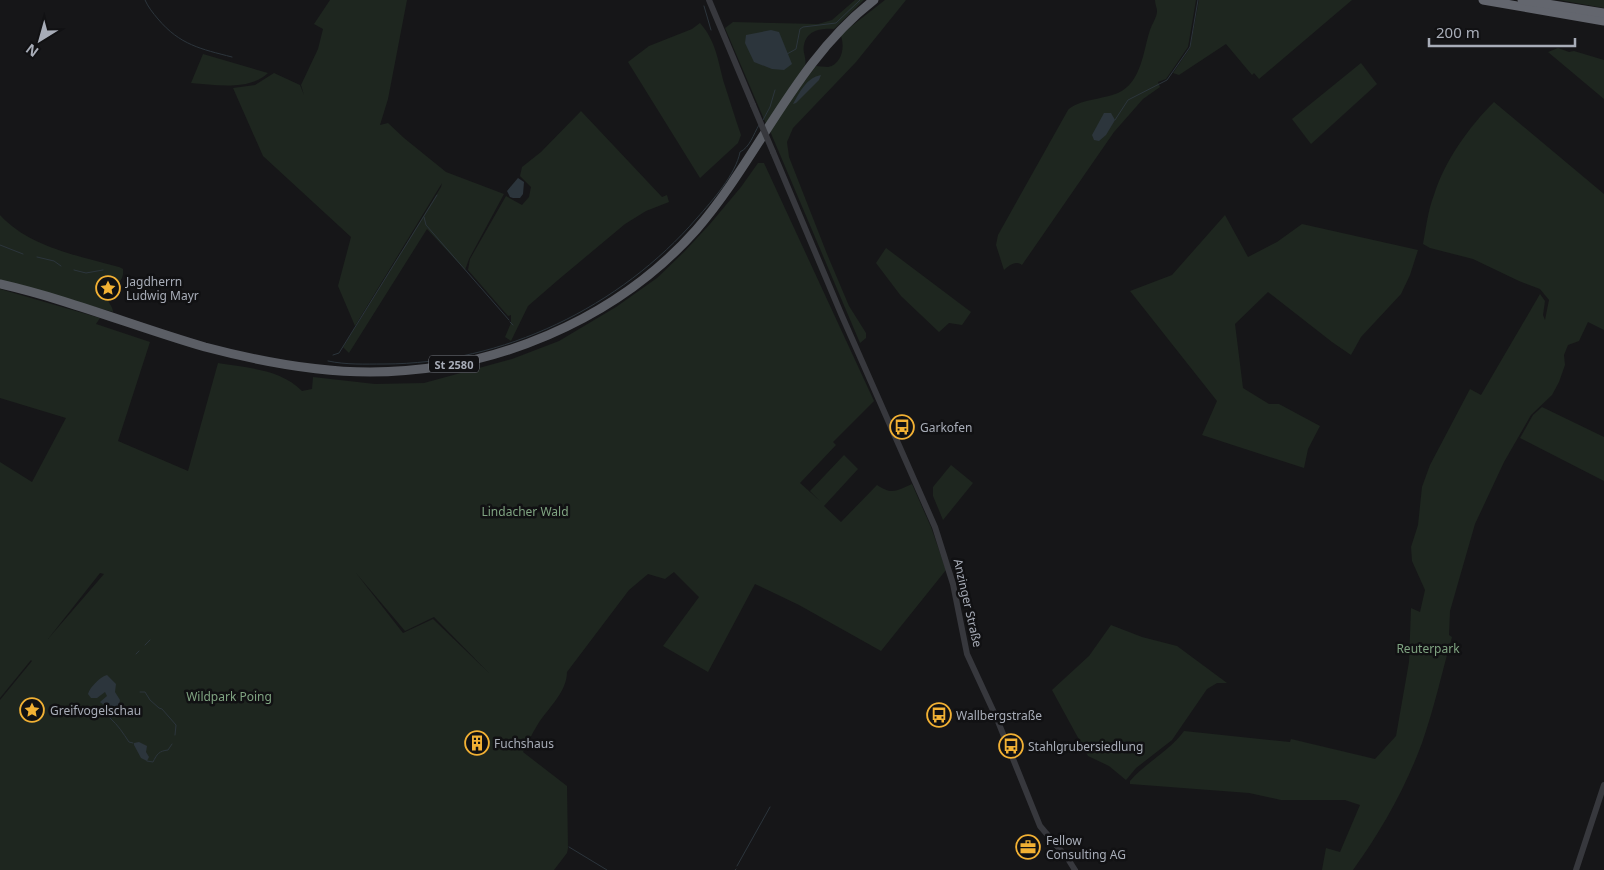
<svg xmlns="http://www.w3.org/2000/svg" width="1604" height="870" font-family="'Noto Sans',sans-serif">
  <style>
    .green { fill: #1e261f; fill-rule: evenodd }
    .water { fill: #2c353c }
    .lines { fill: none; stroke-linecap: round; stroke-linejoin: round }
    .stream { stroke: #2c353c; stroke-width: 1 }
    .tertiary { stroke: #37383d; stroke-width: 6 }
    .trunk { stroke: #5b5e65; stroke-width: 9 }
    .motorway { stroke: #63666e; stroke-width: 9 }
    .tertiary-bridge { stroke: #37383d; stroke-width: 6 }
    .labels { text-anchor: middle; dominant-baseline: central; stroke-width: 5; stroke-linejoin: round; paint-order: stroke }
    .shield { fill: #111113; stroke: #7b7e86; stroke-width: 1 }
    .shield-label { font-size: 11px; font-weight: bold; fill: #a8adb8 }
    .poi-label { font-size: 12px; fill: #a8adb8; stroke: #111113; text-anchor: start }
    .park-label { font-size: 12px; fill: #7fa381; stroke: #111113 }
    .street-label { font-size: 12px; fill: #a8adb8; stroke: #111113 }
  </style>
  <rect width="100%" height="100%" fill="#161618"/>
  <g class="green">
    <polygon points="330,0 407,0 388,99 380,125 388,123 404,138 446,172 504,194 469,259 465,270 427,229 349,353 343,347 441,187 442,183 355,326 338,286 351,237 263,156 233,88 255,85 274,73 300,85 304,95 301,85 318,49 323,29 314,24"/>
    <path d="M855,0h9l-30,29c-13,-1 -27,1 -30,16 -2,7 3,13 1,20l-39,59 -41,-96 8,-6 85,2 14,-4z"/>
    <path d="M885,0h21l-50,62 -63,66 -6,14 2,15 38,97 22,52 17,27v5l-6,5 -90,-212 19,-30 27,-35c3,0 8,1 12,1 14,-3 17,-20 13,-31l3,-4z"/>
    <path d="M1155,0h41l-8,47 -22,32 -8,3 2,5 -17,12 -29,33 -92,133c-7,-5 -13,1 -18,5l-8,-25 2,-10 70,-125c9,-10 36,-11 50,-17 24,-11 25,-42 32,-63 2,-6 7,-13 7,-19 0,-3 -2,-7 -2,-11z"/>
    <polygon points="1199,0 1352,0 1259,79 1254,73 1252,75 1226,44 1179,75 1173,73 1190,48"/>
    <polygon points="1559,0 1604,0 1604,8"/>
    <path d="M700,23c16,18 18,38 24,60 6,18 11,35 17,52l-3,8 -38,35 -72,-116 21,-16 43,-17z"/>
    <polygon points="1558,48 1569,52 1574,51 1604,60 1604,99 1548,52"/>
    <path d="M203,54l65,19c-19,18 -53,12 -77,10z"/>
    <polygon points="1361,63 1377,84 1311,144 1292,119"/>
    <path d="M1494,102l110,92v136l-16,-8 -9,19 -11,4 -4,10 1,10 -6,17 -7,13 -21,20 -27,47 -29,62 -25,87 -1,24 3,2c-10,35 -18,72 -30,106 -17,46 -41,88 -69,127h-31l4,-22 14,4 20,-47 -15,-5h-64l-32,-7 -119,-9v-3c16,-19 40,-30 54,-50l106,11 1,-3 84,20 21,-23 13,-74 2,-54 9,4 5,-22 -13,-29 -1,-14 7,-22 4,-38 8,-22 40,-76 11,6 59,-101 5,7 -2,14 2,5 4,-20 -9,-11 -21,-8 -46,-22 -43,-11 -7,-4c3,-16 5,-34 11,-49 11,-35 35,-68 60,-93z"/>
    <polygon points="581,111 662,197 667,195 669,202 646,211 625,224 558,280 528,306 511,341 505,337 511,323 511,315 508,316 468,270 470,259 506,196 522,205 529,197 531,187 520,176 522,167 541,152"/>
    <path d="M758,163h6l110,238 -41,41 3,3 -36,38 20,18 -10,-10 34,-36 14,14 -34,37 17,16 36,-37c15,10 19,6 35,-1l19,43 15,43 -65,81 -82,-46 -44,-21 -47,88 -45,-26 36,-49 -25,-25 -9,7 -17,-5 -19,16 -62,82c0,20 -19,36 -29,52 -6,9 -10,19 -15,28l44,34 1,62 -1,5 -13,17h-554v-170l32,-39 -1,-1 -31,38v-236l32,20 34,-64 -66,-20v-109l100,29 -4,6 54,18 -32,99 70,30 30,-108c29,5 63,6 84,28l10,-2 1,-12 62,7 49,-1 88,-24 47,-18 57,-34 41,-29 27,-26 26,-28 31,-37zM100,573l4,1 -56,65zM356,573l49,58 29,-14 55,56 -56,-54 -30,14z"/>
    <path d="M0,215c29,32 79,41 119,52l4,2c2,16 -13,15 -15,28 -1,6 5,9 5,15l-113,-32z"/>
    <polygon points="1225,215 1248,257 1277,242 1302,224 1418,250 1410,275 1401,294 1361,337 1351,355 1332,342 1268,292 1235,324 1243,388 1269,404 1279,404 1320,426 1308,449 1304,468 1202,435 1217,401 1130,291 1172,275"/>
    <polygon points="886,248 971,312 962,325 949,323 939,332 901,296 876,263"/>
    <polygon points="1542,407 1604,437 1604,481 1520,438 1533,415"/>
    <polygon points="951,465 973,483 943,520 933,496 933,487"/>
    <polygon points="1111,625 1142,637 1177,646 1227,683 1217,683 1207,689 1172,740 1136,768 1126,780 1109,766 1088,756 1052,690 1089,656"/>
  </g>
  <g class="water">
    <polygon points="771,30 779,32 792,64 784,70 772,69 754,62 745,43 746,35"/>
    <path d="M821,75l-2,5 -23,23 -3,1c7,-12 13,-26 28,-29z"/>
    <polygon points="1104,113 1111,113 1115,120 1106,135 1099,141 1094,140 1092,135"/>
    <polygon points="518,178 524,182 523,194 520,198 513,198 510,197 507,191"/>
    <path d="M107,675l9,9 -1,8 5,8 -1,6 -8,5 -11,-9 7,-6 -2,-4 -8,6h-6l-3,-4c2,-7 12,-17 19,-19z"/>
    <polygon points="139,742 147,746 146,752 149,757 147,761 141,758 134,745 134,743"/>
  </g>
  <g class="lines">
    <g class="stream">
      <path d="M145,0c3,7 8,13 13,19 22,26 43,30 74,38"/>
      <polyline points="704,6 711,30"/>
      <polyline points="787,54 796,49 800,29 803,27 836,23 860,0"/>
      <polyline points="763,120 770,107 775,90"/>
      <polyline points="1115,120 1128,100 1167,80 1190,47 1198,0"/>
      <polyline points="424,217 426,225 509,320"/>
      <polyline points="0,245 23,254"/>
      <polyline points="37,257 54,261 61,266"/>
      <polyline points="74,270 86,273 103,270"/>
      <polyline points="510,322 513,325"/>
      <polyline points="333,355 339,353 437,195"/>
      <path d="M328,361c19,4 37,3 56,3 119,0 236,-57 313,-146 15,-17 39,-44 43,-66 10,-5 13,-17 19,-27"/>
      <polyline points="145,645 150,640"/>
      <polyline points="136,654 139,651"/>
      <polyline points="140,692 145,692 150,700 159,708 162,709 176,725 175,735"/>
      <path d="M111,711l-1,7c8,7 13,15 19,24l4,1"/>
      <path d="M147,761l6,1c4,-8 6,-11 15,-12l4,-6"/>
      <polyline points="569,847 607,870"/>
      <polyline points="737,866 770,807"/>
      <polyline points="735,870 736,869"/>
    </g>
    <g class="tertiary">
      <polyline points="709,0 753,105"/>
      <polyline points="773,152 842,316 935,527 953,584 967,654 997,719 1040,826 1068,859 1075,870"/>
      <polyline points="1576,870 1604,785"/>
    </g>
    <path class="trunk" d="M0,284c70,16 136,43 205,63 53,14 110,25 165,25 121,0 245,-51 326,-142 64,-74 99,-169 178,-230"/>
    <g class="motorway">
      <polyline points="1483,0 1604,21"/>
      <polyline points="1522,0 1604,13"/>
    </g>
    <polyline class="tertiary-bridge" points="753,105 773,152"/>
  </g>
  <defs>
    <g id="sight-ring" transform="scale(1.25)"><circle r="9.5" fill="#111113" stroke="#f2b134" stroke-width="1.5"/><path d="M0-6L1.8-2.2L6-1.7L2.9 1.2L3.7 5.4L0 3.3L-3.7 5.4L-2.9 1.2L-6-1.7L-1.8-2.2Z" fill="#f2b134"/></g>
    <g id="bus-ring" transform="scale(1.25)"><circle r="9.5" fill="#111113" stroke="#f2b134" stroke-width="1.5"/><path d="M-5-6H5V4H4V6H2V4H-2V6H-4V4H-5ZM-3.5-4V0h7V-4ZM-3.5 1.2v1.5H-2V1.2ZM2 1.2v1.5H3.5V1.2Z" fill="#f2b134"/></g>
    <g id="building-ring" transform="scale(1.25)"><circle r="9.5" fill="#111113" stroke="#f2b134" stroke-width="1.5"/><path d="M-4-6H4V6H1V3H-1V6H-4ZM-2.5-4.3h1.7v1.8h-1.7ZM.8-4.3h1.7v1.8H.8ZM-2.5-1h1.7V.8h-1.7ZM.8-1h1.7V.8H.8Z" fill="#f2b134"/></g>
    <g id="office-ring" transform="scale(1.25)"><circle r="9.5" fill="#111113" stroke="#f2b134" stroke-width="1.5"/><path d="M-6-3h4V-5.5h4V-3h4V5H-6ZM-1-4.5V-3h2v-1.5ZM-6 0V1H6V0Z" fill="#f2b134"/></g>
  </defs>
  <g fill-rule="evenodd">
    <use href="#sight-ring" x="108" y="288"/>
    <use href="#bus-ring" x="902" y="427"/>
    <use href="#sight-ring" x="32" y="710"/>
    <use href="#bus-ring" x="939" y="715"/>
    <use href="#building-ring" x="477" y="743"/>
    <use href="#bus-ring" x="1011" y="746"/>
    <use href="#office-ring" x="1028" y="847"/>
  </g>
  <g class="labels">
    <rect class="shield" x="429" y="355.5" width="50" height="17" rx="4"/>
    <g class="shield-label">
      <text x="454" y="364">St 2580</text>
    </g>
    <g class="poi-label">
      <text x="126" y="281">Jagdherrn<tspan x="126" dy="14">Ludwig Mayr</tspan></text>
      <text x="920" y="427">Garkofen</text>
      <text x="50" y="710">Greifvogelschau</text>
      <text x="956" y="715">Wallbergstraße</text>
      <text x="494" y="743">Fuchshaus</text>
      <text x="1028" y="746">Stahlgrubersiedlung</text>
      <text x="1046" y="840">Fellow<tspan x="1046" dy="14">Consulting AG</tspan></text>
    </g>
    <g class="park-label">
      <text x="525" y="511">Lindacher Wald</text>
      <text x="1428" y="648">Reuterpark</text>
      <text x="229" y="696">Wildpark Poing</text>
    </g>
    <g class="street-label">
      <text transform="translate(968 603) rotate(77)">Anzinger Straße</text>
    </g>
  </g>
  <g transform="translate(40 40) rotate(217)" stroke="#111113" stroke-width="4" paint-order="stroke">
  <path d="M0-4L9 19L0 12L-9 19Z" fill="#a8adb8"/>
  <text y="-8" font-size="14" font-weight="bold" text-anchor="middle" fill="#a8adb8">N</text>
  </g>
  <path d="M1429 38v8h146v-8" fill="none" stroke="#a8adb8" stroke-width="2.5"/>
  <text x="1436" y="38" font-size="15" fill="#a8adb8" stroke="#111113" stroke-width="4" paint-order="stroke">200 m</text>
</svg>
